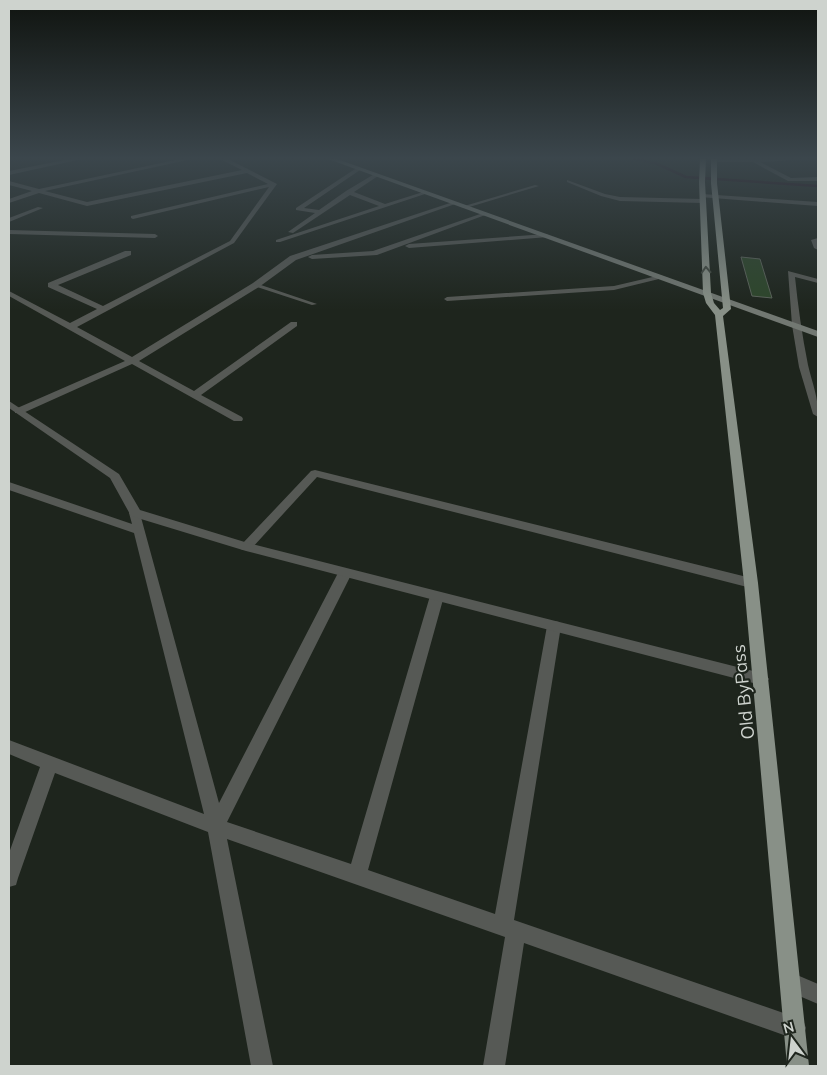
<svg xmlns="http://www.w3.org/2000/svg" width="827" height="1075" font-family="Mulish,sans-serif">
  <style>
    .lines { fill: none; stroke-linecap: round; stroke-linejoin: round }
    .stream { stroke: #1f0413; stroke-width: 2.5 }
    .building { fill: #2d462a; stroke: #5c645b }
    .service { fill: #565955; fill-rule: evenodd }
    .minor { fill: #565955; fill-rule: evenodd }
    .tertiary { fill: #565955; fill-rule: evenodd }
    .secondary { fill: #727872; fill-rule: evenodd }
    .primary { fill: #889087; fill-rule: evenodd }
    .oneway { stroke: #434a42 }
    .labels { text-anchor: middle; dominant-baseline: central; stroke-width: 4.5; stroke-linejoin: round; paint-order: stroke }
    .near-street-label { font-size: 18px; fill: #ced3ce; stroke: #1e251d }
  </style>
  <rect width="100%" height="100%" fill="#1e251d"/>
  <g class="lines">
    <polyline class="stream" points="634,159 655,163 686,177 818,186"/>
  </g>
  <polygon class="building" points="741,257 760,259 772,298 752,296"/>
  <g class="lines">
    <g class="service">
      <polygon points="567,180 605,194 620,197 703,199 706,201 703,203 620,201 601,196 567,182"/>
      <polygon points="535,185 539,186 466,208 461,207"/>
      <polygon points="661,275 664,277 663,278 614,290 447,301 444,299 447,297 614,286"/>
      <polygon points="254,284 258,284 317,304 312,305 254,286"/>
    </g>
    <g class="minor">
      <polygon points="70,159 82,159 9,175 9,171"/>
      <polygon points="180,159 192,159 45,191 87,202 242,170 220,159 228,159 277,184 234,243 77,327 132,357 253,283 290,256 453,202 458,203 296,260 259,287 139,361 194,391 291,322 297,322 297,326 201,395 242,417 243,419 242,421 234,421 132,364 23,413 15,413 15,409 125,361 9,296 9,291 70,323 97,309 48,287 48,283 125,251 131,251 131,255 58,285 103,306 230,241 269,187 133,219 131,218 131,216 268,184 247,173 87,206 39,193 9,203 9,199 32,191 9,185 9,181 39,189"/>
      <polygon points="714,159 811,159 760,162 791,178 818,177 818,181 788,181 753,162 712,162"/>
      <polygon points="358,167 360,170 304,208 319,210 346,191 376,173 378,176 354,192 385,204 423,192 428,193 280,242 276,242 276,240 379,206 350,195 293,233 288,232 315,213 296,210 296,208"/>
      <polygon points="702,194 818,202 818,206 700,197"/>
      <polygon points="38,207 43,208 9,222 9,218"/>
      <polygon points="483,213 488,214 377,255 312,259 308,257 312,255 373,251"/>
      <polygon points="9,230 155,234 158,236 155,238 9,234"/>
      <polygon points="546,234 548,235 548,237 409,248 405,246 409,244"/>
      <polygon points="818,238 818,250 814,248 811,240"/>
      <path d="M788,271l30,8v4l-23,-6c3,29 7,58 13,88 4,18 11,33 10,52l-5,-3 -14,-47 -7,-42z"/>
      <polygon points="315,470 751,578 756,580 758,583 756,586 751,588 317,477 250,550 242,550 240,547 242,544 311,471"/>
      <polygon points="9,482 132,524 129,513 131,510 139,510 219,803 338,573 340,570 350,570 352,573 227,822 351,864 430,596 432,593 442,593 444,596 368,870 495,914 547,626 549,622 554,621 559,622 561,626 514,920 795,1017 803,1020 806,1028 803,1036 795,1039 524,943 505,1066 483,1066 505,937 227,839 273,1066 251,1066 208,832 55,773 18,878 16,885 9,887 9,853 40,767 9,754 9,740 204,814 134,533 9,490"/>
      <polygon points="790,972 818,984 818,1004 783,989 780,982 783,975"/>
    </g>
    <polygon class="tertiary" points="9,401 119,474 140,510 248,543 761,673 766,675 769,679 766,683 761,685 246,551 131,516 110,478 9,408"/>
    <polygon class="secondary" points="328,159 337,159 818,331 818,337"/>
    <polygon class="primary" points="700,159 706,159 705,182 711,293 714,303 720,310 723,308 711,183 711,159 717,159 717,183 731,309 723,316 758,583 809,1066 787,1066 744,583 715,315 706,303 703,293 699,182"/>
  </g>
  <defs><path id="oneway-chevron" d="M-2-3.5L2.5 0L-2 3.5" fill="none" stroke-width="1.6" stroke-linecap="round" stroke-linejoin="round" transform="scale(1.25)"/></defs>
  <use class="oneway" href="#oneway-chevron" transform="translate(706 270) rotate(-93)"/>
  <linearGradient id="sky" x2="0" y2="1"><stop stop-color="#101410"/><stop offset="0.51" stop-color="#3b464c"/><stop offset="1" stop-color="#3b464c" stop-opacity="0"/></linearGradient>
  <rect width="827" height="310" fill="url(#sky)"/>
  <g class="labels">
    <g class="near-street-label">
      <text transform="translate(743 692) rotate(-96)">Old ByPass</text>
    </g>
  </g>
  <rect width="827" height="1075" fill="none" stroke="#ced3ce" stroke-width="20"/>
  <g transform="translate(792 1040) rotate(345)" stroke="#1e251d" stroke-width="4" paint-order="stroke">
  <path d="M0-4L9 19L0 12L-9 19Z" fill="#ced3ce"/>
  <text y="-8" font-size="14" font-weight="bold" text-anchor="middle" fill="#ced3ce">N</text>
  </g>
</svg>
